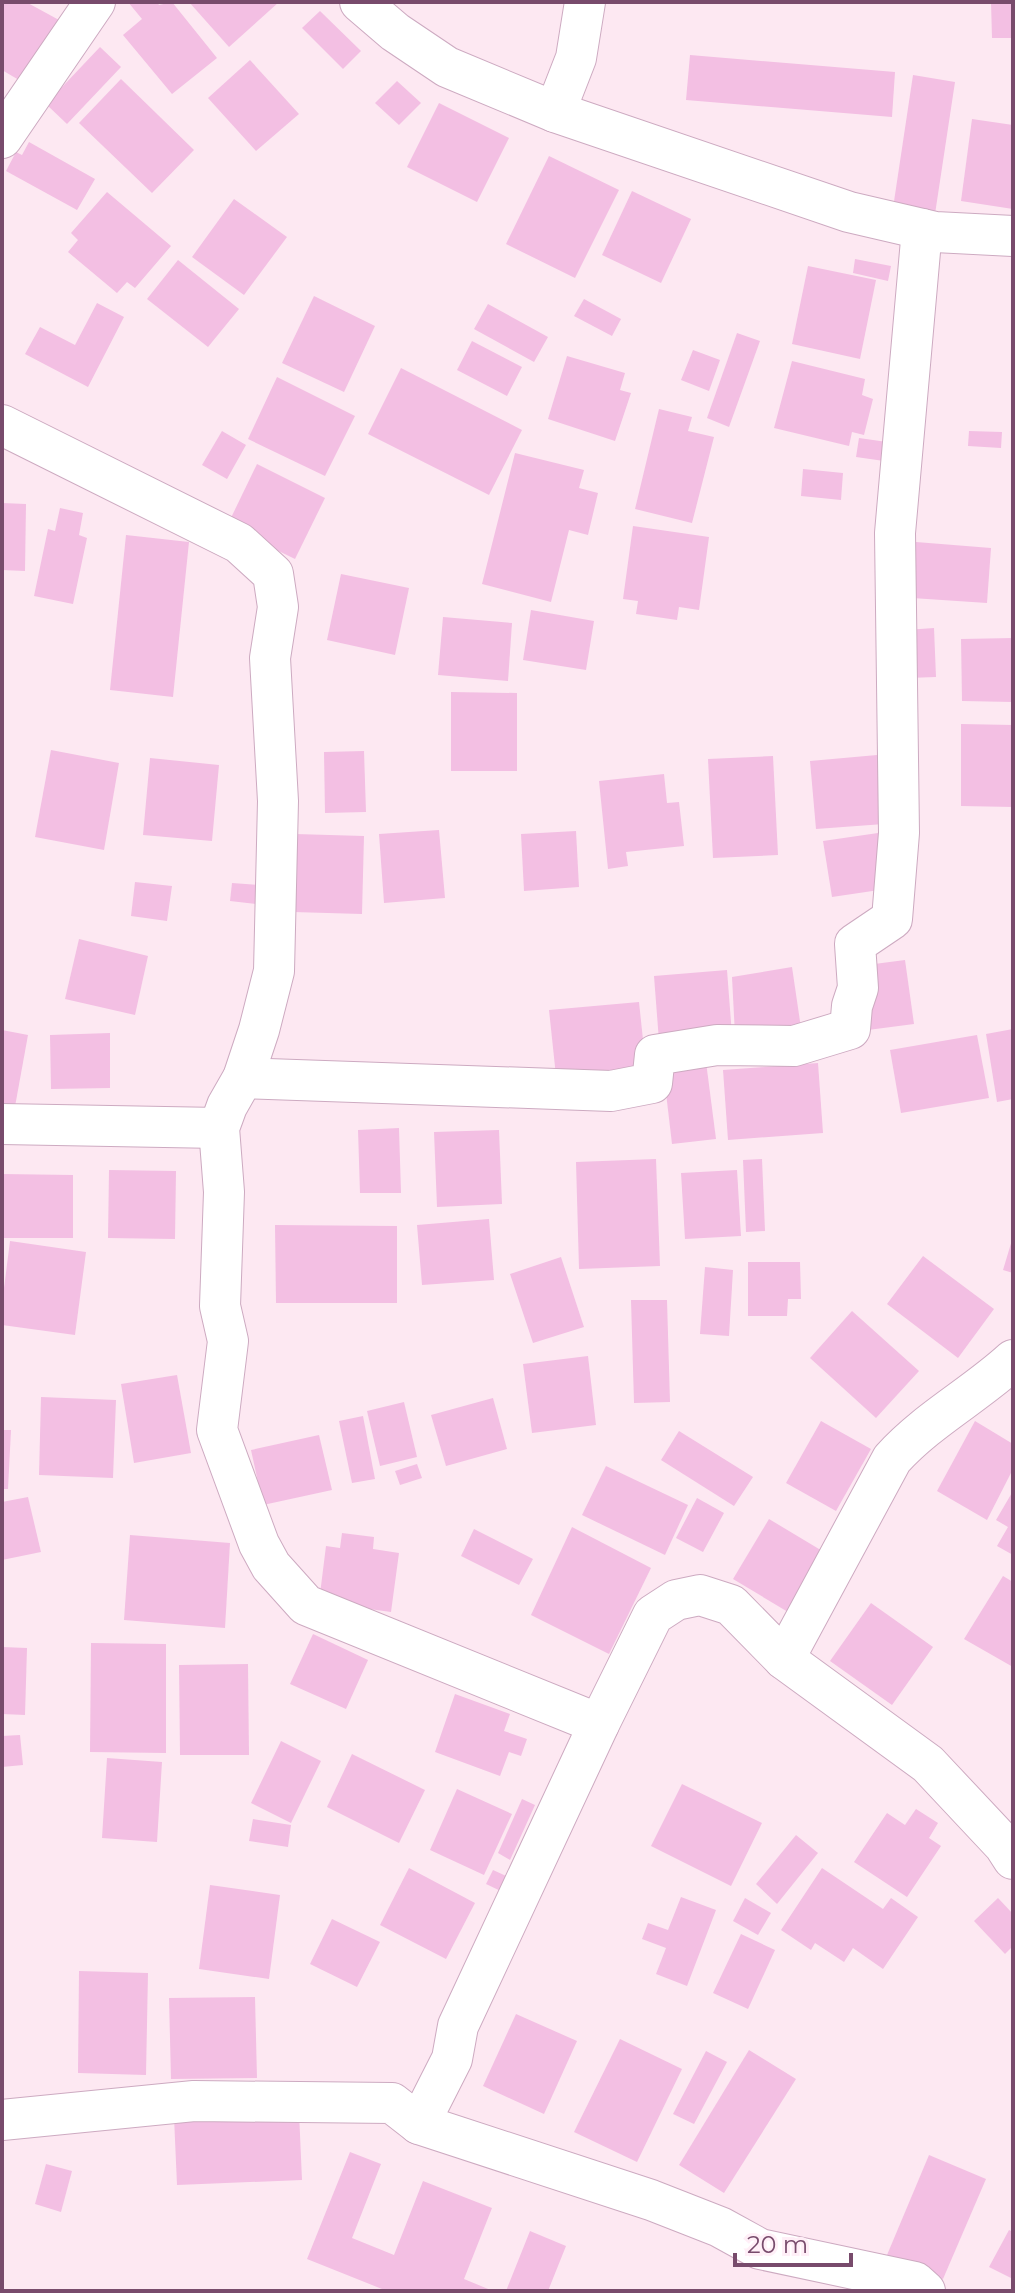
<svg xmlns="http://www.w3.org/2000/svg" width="1015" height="2293" font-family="Montserrat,sans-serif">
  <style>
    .building { fill: #f3bfe3 }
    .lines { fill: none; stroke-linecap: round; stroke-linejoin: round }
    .street-casing { stroke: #cdaac1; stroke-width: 42 }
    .street { stroke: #fff; stroke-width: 40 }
  </style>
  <rect width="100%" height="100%" fill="#fde8f2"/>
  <g class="building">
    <polygon points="2,2 26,2 59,20 24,83 2,70"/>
    <polygon points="128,2 157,2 159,5 172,2 217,58 172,94 123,35 142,19"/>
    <polygon points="189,2 279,2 229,47"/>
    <polygon points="991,2 1013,2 1013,38 992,38"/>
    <polygon points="320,11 361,51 343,69 302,28"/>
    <polygon points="100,47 121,67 67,124 46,104"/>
    <polygon points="690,55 895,72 892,117 686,100"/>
    <polygon points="250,60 299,114 256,151 208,98"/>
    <polygon points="913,75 955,82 935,214 893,208"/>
    <polygon points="121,79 194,150 152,193 79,123"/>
    <polygon points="397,81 421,103 399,125 375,103"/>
    <polygon points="439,103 509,138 477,202 407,167"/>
    <polygon points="972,119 1013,125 1013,209 961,201"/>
    <polygon points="29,142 95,179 77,210 6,171 16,152 22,155"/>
    <polygon points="549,156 619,190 575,278 506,244"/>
    <polygon points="632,191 691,219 661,283 602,255"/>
    <polygon points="107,192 171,246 135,288 127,282 117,293 68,252 78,240 71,233"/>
    <polygon points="234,199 287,237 244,295 192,257"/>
    <polygon points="855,259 891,266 888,281 853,273"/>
    <polygon points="178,260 239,309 208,347 147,299"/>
    <polygon points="808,266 876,280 860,359 792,344"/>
    <polygon points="314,296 375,326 344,392 282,363"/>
    <polygon points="584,299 621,319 612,336 574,316"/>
    <polygon points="97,303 124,317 88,387 25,354 40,327 75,345"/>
    <polygon points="488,304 548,337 534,362 474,329"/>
    <polygon points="737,333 760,341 729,427 707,418"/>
    <polygon points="472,341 522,367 507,396 457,370"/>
    <polygon points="693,350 720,360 709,391 681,380"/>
    <polygon points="567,356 625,373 620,390 631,393 615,441 548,419"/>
    <polygon points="792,361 865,379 862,395 873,399 864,435 852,432 849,446 774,428"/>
    <polygon points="401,368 522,430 489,495 368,434"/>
    <polygon points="277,377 355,416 325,476 248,439"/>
    <polygon points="659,409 692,417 688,431 714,437 692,523 635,509"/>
    <polygon points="222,431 246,445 227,479 202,465"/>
    <polygon points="969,431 1002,432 1001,448 968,446"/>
    <polygon points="859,438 887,442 884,461 856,457"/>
    <polygon points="515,453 584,470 579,488 598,493 588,535 569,530 551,602 482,584"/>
    <polygon points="257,464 325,498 295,559 227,526"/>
    <polygon points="803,469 843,473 841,500 801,496"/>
    <polygon points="2,503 26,504 25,571 2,570"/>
    <polygon points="60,508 83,513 79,535 87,538 73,604 34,596 48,529 55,531"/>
    <polygon points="633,526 709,537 699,610 679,607 677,620 636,614 638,601 623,599"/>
    <polygon points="126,535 189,542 173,697 110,690"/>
    <polygon points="916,542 991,548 987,603 912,598"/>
    <polygon points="341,574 409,588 395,655 327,640"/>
    <polygon points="531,610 594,621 586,670 523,660"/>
    <polygon points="443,617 512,623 508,681 438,675"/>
    <polygon points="934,628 936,677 908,678 906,630"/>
    <polygon points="1013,638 1013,702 962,701 961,639"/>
    <polygon points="451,692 517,693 517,771 451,771"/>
    <polygon points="961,724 1013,725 1013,807 961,806"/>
    <polygon points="51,750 119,763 104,850 35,837"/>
    <polygon points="364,751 366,812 325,813 324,752"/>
    <polygon points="877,755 884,824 816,829 810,761"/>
    <polygon points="773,756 778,855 713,858 708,759"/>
    <polygon points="150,758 219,765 212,841 143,835"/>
    <polygon points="664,774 667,803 679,802 684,846 626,852 628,866 608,869 599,781"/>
    <polygon points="439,830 445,898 384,903 379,834"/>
    <polygon points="576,831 579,887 524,891 521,834"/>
    <polygon points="878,833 886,889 832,897 823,841"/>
    <polygon points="295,834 364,836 362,914 293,912"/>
    <polygon points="135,882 172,886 167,921 131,916"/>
    <polygon points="232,883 260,885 257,904 230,901"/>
    <polygon points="79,939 148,956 135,1015 65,999"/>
    <polygon points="905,960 914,1024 868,1030 859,966"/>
    <polygon points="792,967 801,1028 735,1035 732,977"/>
    <polygon points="727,970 732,1035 659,1041 654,976"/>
    <polygon points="639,1002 646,1068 556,1076 549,1010"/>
    <polygon points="1013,1029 1013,1099 997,1102 986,1034"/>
    <polygon points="2,1030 28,1035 14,1112 2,1110"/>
    <polygon points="110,1033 110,1088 51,1089 50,1035"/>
    <polygon points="977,1035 989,1098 901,1113 890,1050"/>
    <polygon points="705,1054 716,1139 672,1144 662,1059"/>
    <polygon points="818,1063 823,1133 728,1140 723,1070"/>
    <polygon points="399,1128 401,1193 360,1193 358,1130"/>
    <polygon points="499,1130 502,1204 437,1207 434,1132"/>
    <polygon points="656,1159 660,1266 579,1269 576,1162"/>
    <polygon points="762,1159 765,1231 746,1232 743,1160"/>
    <polygon points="109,1170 176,1171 175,1239 108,1238"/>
    <polygon points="737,1170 741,1236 685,1239 681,1173"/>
    <polygon points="2,1174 73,1175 73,1238 2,1238"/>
    <polygon points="489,1219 494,1280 422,1285 417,1225"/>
    <polygon points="275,1225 397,1226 397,1303 276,1303"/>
    <polygon points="1012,1240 1013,1240 1013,1273 1003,1270"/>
    <polygon points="10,1241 86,1252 75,1335 2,1325 2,1304"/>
    <polygon points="923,1256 994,1309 958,1358 887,1304"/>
    <polygon points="561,1257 584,1327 533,1343 510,1274"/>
    <polygon points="748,1262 800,1262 801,1299 788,1299 787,1316 748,1316"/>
    <polygon points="705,1267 733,1270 729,1336 700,1334"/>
    <polygon points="631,1300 667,1300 670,1402 634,1403"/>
    <polygon points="852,1311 919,1371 876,1418 810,1358"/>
    <polygon points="588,1356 596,1425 532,1433 523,1364"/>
    <polygon points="177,1375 191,1453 134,1463 121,1384"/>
    <polygon points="41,1397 116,1400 113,1478 39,1475"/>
    <polygon points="493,1398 507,1449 446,1466 431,1415"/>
    <polygon points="404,1402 417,1457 380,1466 367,1411"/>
    <polygon points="363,1416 375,1479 352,1483 339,1421"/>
    <polygon points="821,1421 871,1449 836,1511 786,1483"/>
    <polygon points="975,1421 1013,1444 1013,1469 987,1520 937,1491"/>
    <polygon points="2,1430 11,1430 8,1489 2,1489"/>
    <polygon points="679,1431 753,1477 734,1506 661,1460"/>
    <polygon points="319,1435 332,1490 263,1505 251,1450"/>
    <polygon points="417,1464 422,1478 400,1485 395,1471"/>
    <polygon points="606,1466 688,1505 665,1555 582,1515"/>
    <polygon points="1013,1491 1013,1555 997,1546 1008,1527 996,1520"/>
    <polygon points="28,1497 41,1552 2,1560 2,1502"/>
    <polygon points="697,1498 724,1513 703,1552 676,1538"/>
    <polygon points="769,1519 829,1555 793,1615 733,1579"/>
    <polygon points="572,1527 651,1568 609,1654 531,1615"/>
    <polygon points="474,1529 533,1559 519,1585 461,1556"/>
    <polygon points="342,1533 374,1537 373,1549 399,1553 391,1612 319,1602 326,1546 340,1548"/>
    <polygon points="130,1535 230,1543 225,1628 124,1620"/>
    <polygon points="1003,1576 1013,1582 1013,1667 964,1639"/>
    <polygon points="871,1603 933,1647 892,1705 830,1661"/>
    <polygon points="313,1634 368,1660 346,1709 290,1684"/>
    <polygon points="91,1643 166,1644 166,1753 90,1752"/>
    <polygon points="2,1647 27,1648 25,1715 2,1714"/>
    <polygon points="248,1664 249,1755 180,1755 179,1665"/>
    <polygon points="455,1694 510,1714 504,1731 527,1739 521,1756 509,1752 500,1776 435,1752"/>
    <polygon points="20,1735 23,1765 2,1767 2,1736"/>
    <polygon points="281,1741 321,1761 291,1823 251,1803"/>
    <polygon points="352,1754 425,1790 399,1843 327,1807"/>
    <polygon points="107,1758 162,1762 157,1842 102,1838"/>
    <polygon points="682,1784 762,1823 731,1886 651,1846"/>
    <polygon points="457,1789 512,1814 484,1875 430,1850"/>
    <polygon points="522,1799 535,1805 510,1860 498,1853"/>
    <polygon points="916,1809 938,1823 929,1838 941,1846 907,1897 854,1862 887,1813 905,1825"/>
    <polygon points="253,1819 291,1825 288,1847 249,1841"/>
    <polygon points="796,1835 818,1853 777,1904 756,1884"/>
    <polygon points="409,1868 475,1903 446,1959 380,1925"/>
    <polygon points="822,1868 883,1909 891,1898 918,1917 883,1969 853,1948 844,1962 815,1943 811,1950 781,1930"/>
    <polygon points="493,1870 515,1880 507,1894 486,1884"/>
    <polygon points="210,1885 280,1895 269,1979 199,1969"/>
    <polygon points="681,1897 716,1910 687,1986 656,1974 666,1948 642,1939 648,1923 668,1930"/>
    <polygon points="745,1898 771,1913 758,1935 733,1921"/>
    <polygon points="998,1898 1013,1914 1013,1946 1005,1954 974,1921"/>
    <polygon points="332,1919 380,1942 357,1987 310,1964"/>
    <polygon points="741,1934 775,1950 748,2009 713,1993"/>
    <polygon points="79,1971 148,1973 146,2075 78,2073"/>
    <polygon points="255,1997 257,2078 171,2079 169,1998"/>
    <polygon points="516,2014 577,2041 544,2114 483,2086"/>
    <polygon points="620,2039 682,2069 637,2162 574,2132"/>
    <polygon points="749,2050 796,2079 724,2193 679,2165"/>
    <polygon points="706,2051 727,2062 694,2124 673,2114"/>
    <polygon points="299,2112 302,2180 177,2185 174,2117"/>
    <polygon points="350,2152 381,2164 352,2238 394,2255 423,2181 492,2208 464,2279 493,2291 387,2291 307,2259"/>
    <polygon points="929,2155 986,2179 943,2279 887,2255"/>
    <polygon points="46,2164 72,2171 61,2212 35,2204"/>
    <polygon points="1009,2230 1013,2232 1013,2279 989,2267"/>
    <polygon points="530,2231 566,2246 548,2291 506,2291"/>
  </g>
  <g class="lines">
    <g class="street-casing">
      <g id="street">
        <polyline points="360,2 395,32 447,67 555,112 849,212 935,232 1013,236"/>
        <polyline points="555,112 576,58 585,2"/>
        <polyline points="2,138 95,2"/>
        <polyline points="2,425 239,543 273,574 278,607 270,658 278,801 274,971 259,1030 243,1078 227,1106 219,1128 224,1192 220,1306 228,1341 217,1430 259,1544 271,1566 306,1605 599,1724"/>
        <polyline points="243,1078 611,1091 652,1083 655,1055 717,1045 794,1046 850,1029 852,1006 858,988 855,944 892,919 899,833 895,533 922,229"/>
        <polyline points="2,1124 219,1128"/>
        <path d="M784,1659l108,-200c35,-39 83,-64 121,-99"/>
        <polyline points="2,2120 194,2101 392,2103 419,2124 651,2200 720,2227 760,2249 915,2282 925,2291"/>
        <polyline points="419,2124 452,2059 458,2026 599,1724 653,1615 676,1600 700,1595 731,1605 784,1659 928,1764 1004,1845 1013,1859"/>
      </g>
    </g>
    <use href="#street" class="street"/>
  </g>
  <rect width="1015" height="2293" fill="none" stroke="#784b6c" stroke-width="8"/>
  <path d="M735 2253v12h116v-12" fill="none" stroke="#784b6c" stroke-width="4"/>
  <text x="747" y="2253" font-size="24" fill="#784b6c" stroke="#ffeff7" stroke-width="6" paint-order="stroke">20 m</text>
</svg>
